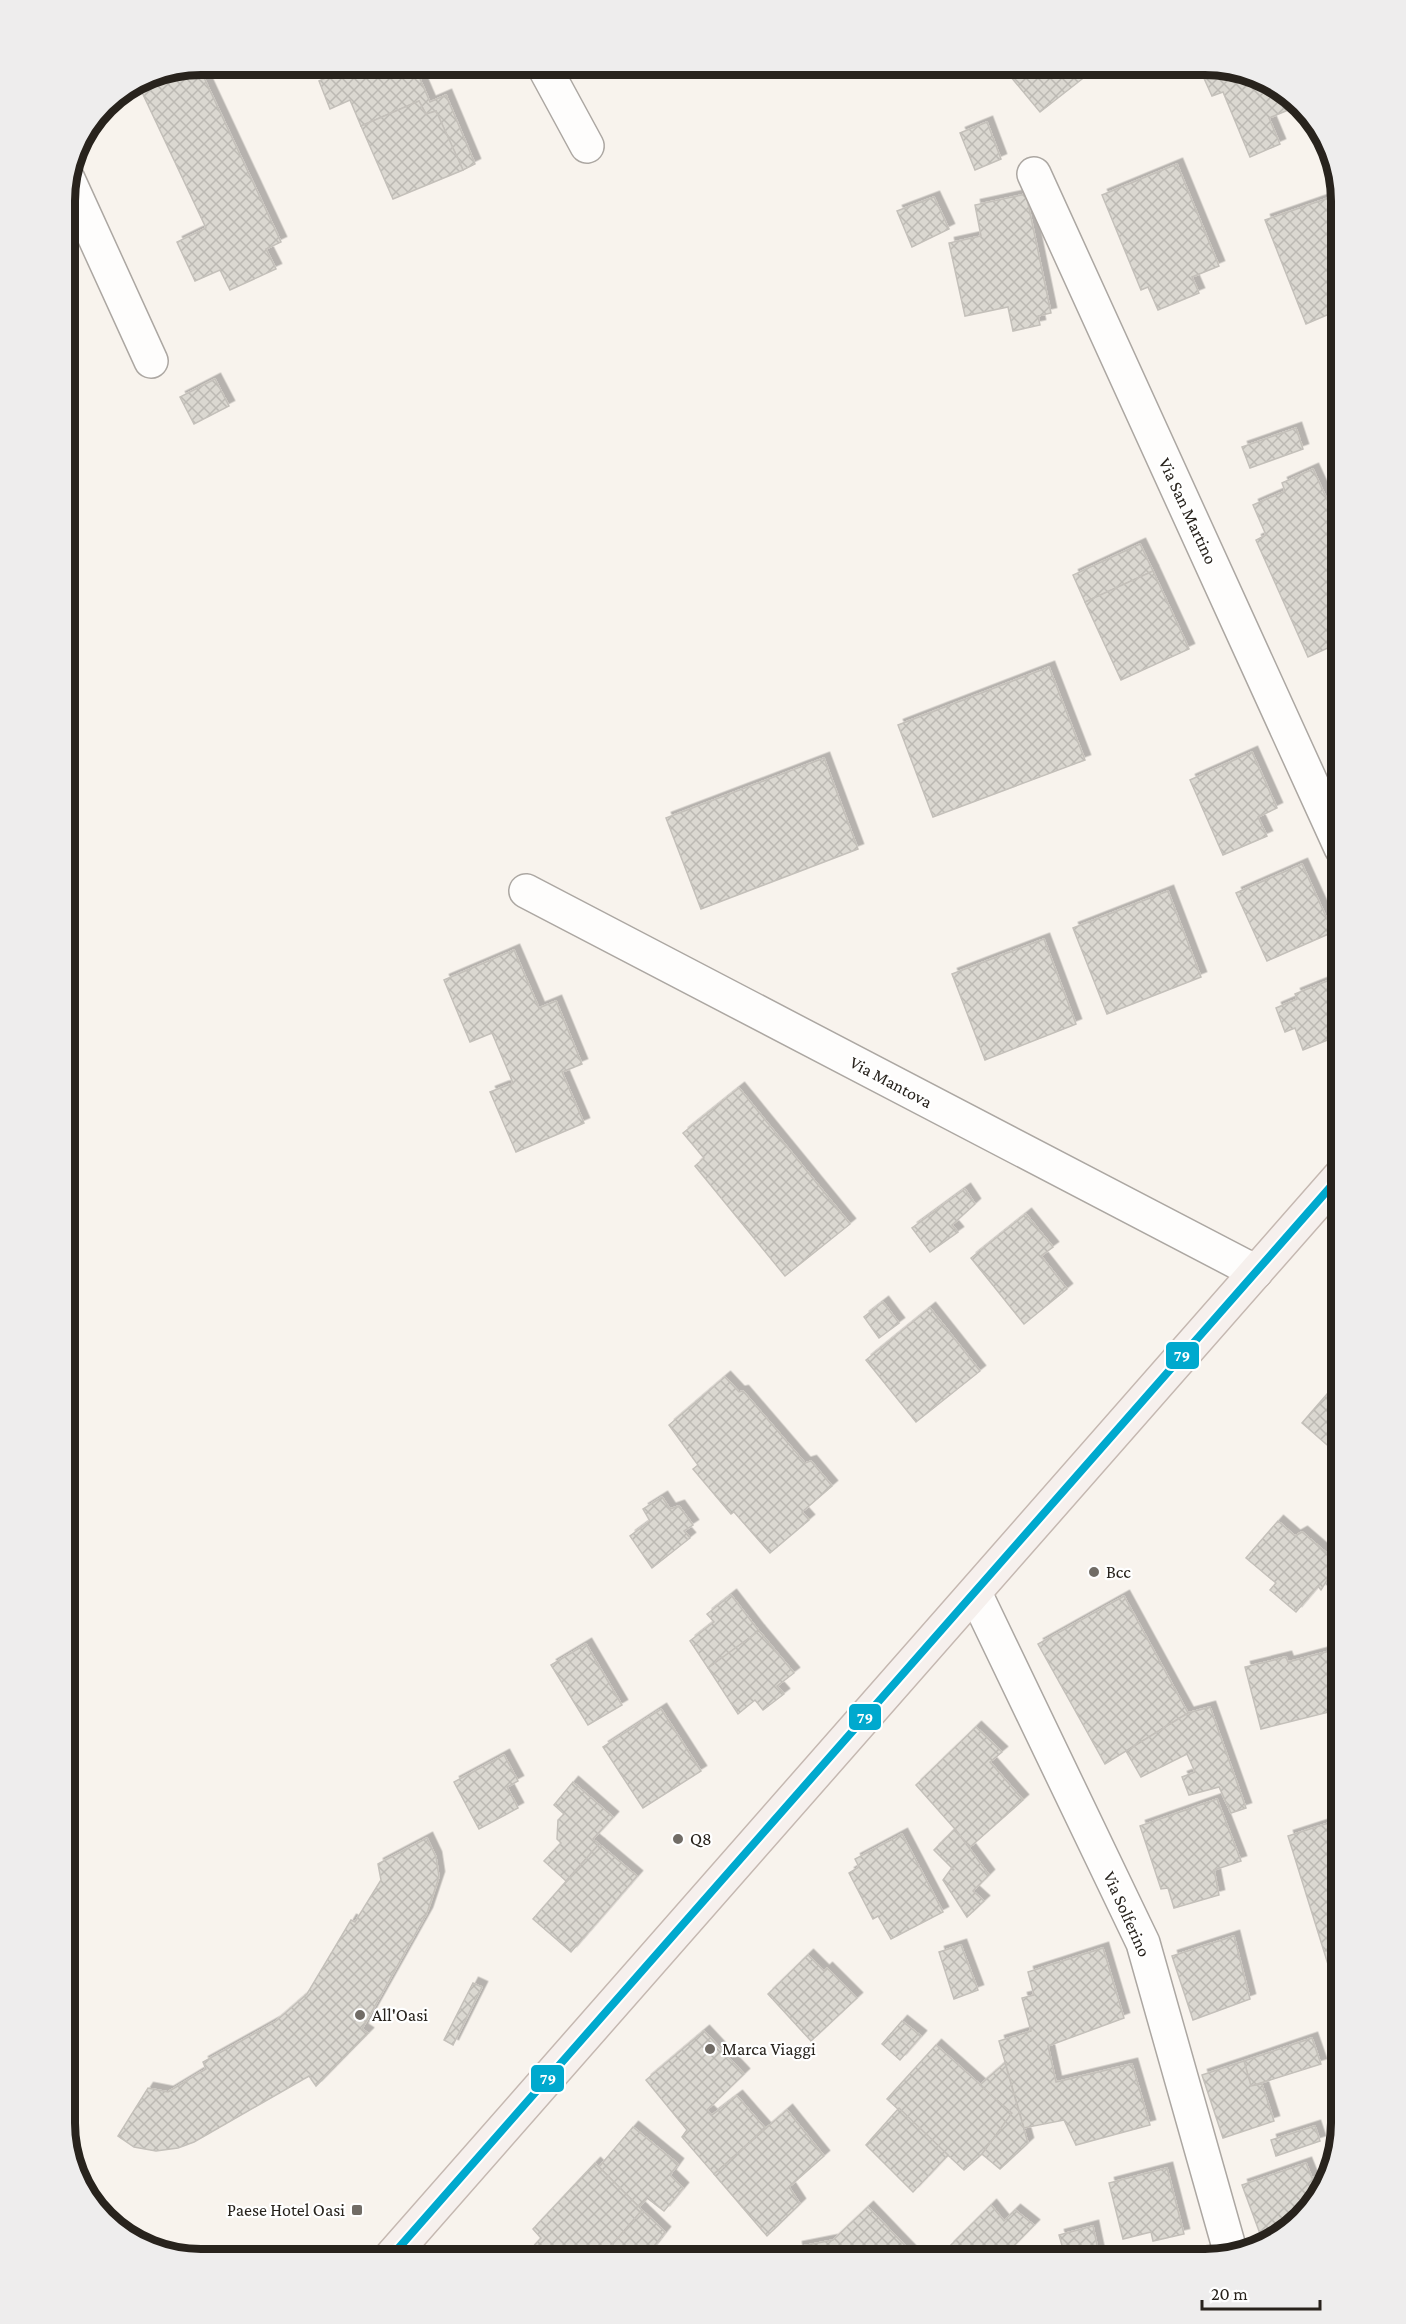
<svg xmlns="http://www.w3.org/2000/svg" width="1406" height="2324" font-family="'Crimson Pro',serif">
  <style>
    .building { fill: url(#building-cross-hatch); stroke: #c4c0ba; stroke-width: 1.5; filter: url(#shadow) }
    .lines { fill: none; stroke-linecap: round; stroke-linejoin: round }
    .minor-casing { stroke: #aca7a2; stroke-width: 36 }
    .primary-casing { stroke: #c5b8b1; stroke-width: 36 }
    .minor { stroke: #fefdfc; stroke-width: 33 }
    .primary { stroke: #f6f0ed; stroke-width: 33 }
    .bus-1-casing { stroke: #fff; stroke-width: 12 }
    .bus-1 { stroke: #00a9ce; stroke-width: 8 }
    .poi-dot { fill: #716c66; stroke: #fff; stroke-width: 2 }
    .labels { text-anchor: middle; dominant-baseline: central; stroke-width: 4.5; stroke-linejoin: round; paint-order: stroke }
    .street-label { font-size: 18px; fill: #28231d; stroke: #fff }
    .poi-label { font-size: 18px; fill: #28231d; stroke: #fff; text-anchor: start }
    .rim { fill: none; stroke: #28231d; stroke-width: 8 }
    .line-badge { stroke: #fff; stroke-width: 2 }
    .badge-label { font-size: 16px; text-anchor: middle; font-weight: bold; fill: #fff }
  </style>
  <defs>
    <pattern id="building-cross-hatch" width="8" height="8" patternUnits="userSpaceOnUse" patternTransform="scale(1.5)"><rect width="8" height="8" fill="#dbd8d1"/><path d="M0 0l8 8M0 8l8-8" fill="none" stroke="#bcb9b3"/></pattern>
    <filter id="shadow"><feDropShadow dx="5.5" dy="-5.5" stdDeviation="0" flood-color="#0004"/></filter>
  </defs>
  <rect width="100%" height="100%" fill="#f8f3ed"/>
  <g class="building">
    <polygon points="198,65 281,242 266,249 276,269 230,290 220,270 195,281 177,242 206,228 139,86 122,92 149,75"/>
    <polygon points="338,65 414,65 430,102 446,95 475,164 463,170 436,111 426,114 419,101 361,126 350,100 330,109 319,81 341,71"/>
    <polygon points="1001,65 1085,65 1091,72 1040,112"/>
    <polygon points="1198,65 1215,65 1281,88 1288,95 1293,108 1269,118 1280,144 1250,157 1223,92 1212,96"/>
    <polygon points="419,101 426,114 436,111 463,170 393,199 361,126"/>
    <polygon points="987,122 1001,159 975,170 960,133"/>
    <polygon points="1177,164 1219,266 1192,277 1199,293 1158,310 1148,287 1141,290 1102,195"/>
    <polygon points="1026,194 1051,313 1038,316 1040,325 1013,331 1008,307 965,316 949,243 981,236 975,205"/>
    <polygon points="1334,196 1341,216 1341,309 1306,324 1265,220"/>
    <polygon points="934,197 949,229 912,247 897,211"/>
    <polygon points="215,379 229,406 194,424 180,397"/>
    <polygon points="1296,428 1303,449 1250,468 1242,447"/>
    <polygon points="1313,469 1336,519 1327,523 1341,556 1341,642 1308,657 1256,540 1266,535 1253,505 1285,491 1282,483"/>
    <polygon points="1140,544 1153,571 1085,602 1073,575"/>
    <polygon points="1153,571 1189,649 1121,680 1085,602"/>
    <polygon points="1049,667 1085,760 933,817 898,725"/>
    <polygon points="1252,752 1277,808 1258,817 1267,836 1223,855 1190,780"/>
    <polygon points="824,758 858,849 701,909 666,818"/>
    <polygon points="1341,761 1341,789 1330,766"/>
    <polygon points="1302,864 1333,932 1267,961 1236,893"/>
    <polygon points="1168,891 1201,977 1107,1014 1073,928"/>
    <polygon points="1044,939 1076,1024 985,1060 952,974"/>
    <polygon points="514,950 539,1008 556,1001 582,1064 562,1072 584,1123 516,1152 490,1092 513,1083 492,1033 470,1042 444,980"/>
    <polygon points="1337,977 1341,986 1341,1025 1327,1031 1330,1039 1303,1050 1295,1028 1285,1032 1276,1008 1297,999 1295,994"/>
    <polygon points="739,1088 850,1224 785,1276 695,1166 704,1158 683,1133"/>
    <polygon points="965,1189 975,1204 952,1225 958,1232 930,1252 912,1228"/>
    <polygon points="1026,1214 1053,1247 1041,1256 1067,1289 1024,1324 971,1258"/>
    <polygon points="883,1302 899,1323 879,1338 864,1317"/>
    <polygon points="930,1308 980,1371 916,1422 866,1360"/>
    <polygon points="725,1377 739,1392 743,1391 805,1463 811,1461 832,1486 802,1512 809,1520 770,1553 734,1512 731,1514 693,1469 698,1465 669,1425"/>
    <polygon points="1341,1378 1341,1457 1302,1423"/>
    <polygon points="662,1497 670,1509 679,1506 693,1525 684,1531 690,1538 652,1568 630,1536 650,1521 643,1509"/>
    <polygon points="1278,1521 1295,1536 1302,1532 1338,1563 1321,1590 1318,1586 1296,1612 1270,1590 1276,1583 1246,1558"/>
    <polygon points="731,1595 759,1631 708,1668 690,1641 714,1622 707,1614"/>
    <polygon points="1124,1596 1188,1713 1105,1764 1038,1644"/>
    <polygon points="759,1631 794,1673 777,1686 784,1694 763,1710 755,1700 738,1714 708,1668"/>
    <polygon points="586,1644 622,1705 588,1725 551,1665"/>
    <polygon points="1341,1648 1341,1709 1261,1729 1245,1667 1286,1657 1288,1662"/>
    <polygon points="1210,1707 1246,1808 1231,1813 1219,1787 1189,1795 1182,1777 1195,1772 1187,1754 1141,1777 1126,1751 1188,1713"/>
    <polygon points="661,1709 701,1771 643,1808 603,1747"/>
    <polygon points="976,1727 1002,1752 990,1762 1023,1800 969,1848 955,1829 916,1785"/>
    <polygon points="504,1755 518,1781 507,1787 518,1808 479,1829 454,1782"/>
    <polygon points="573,1782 613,1817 593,1839 599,1844 566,1881 544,1861 561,1843 557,1839 558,1820 564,1814 554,1805"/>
    <polygon points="1217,1799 1241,1861 1214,1870 1219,1895 1174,1908 1168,1888 1161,1889 1140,1826"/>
    <polygon points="1341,1819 1341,2006 1288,1836"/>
    <polygon points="955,1829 989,1875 973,1891 984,1901 967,1917 943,1880 951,1869 954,1870 934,1850"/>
    <polygon points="902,1834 943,1912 891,1939 878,1916 873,1919 849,1873 859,1867 855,1859"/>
    <polygon points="427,1838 436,1857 439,1877 427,1913 362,2029 368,2033 316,2086 309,2076 194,2142 178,2148 156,2151 134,2147 118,2136 148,2088 168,2092 206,2069 203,2062 275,2022 307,1994 351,1920 355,1922 381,1880 378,1864"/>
    <polygon points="599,1844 637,1876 571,1952 533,1919"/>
    <polygon points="1234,1936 1250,1999 1193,2020 1172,1956"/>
    <polygon points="961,1945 978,1990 954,1999 939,1952"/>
    <polygon points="1103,1948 1124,2018 1048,2046 1056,2082 1132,2064 1150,2125 1076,2145 1064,2120 1024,2128 999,2041 1031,2031 1022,1998 1034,1995 1028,1972"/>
    <polygon points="808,1955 824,1971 827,1968 857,1998 811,2041 768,1994"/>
    <polygon points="473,1983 482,1987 453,2045 444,2040"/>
    <polygon points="902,2021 921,2036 900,2060 882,2044"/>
    <polygon points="704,2031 744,2074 707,2110 712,2115 737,2096 765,2128 714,2174 682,2137 687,2130 646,2080"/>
    <polygon points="1312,2038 1321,2064 1251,2086 1244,2061"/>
    <polygon points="936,2045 1012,2113 982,2154 964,2170 887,2099"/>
    <polygon points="1244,2061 1251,2086 1262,2084 1274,2121 1223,2138 1202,2075"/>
    <polygon points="1005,2063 1028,2143 1000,2169 982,2154 1012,2113 980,2085"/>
    <polygon points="899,2108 948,2155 913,2192 866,2145"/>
    <polygon points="787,2110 824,2156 789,2187 800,2204 767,2236 714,2174"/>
    <polygon points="1315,2126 1320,2141 1276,2156 1271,2140"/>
    <polygon points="633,2127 678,2164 670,2175 683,2188 664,2211 647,2198 639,2207 599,2167"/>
    <polygon points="595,2163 642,2210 600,2259 541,2259 530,2250 541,2238 533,2229"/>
    <polygon points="1306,2163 1312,2178 1326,2173 1319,2199 1281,2232 1262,2239 1242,2185"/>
    <polygon points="1167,2168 1184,2234 1153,2241 1151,2232 1123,2239 1109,2183"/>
    <polygon points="991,2205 1004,2221 1015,2210 1034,2225 1001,2259 963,2259 949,2247"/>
    <polygon points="868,2207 914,2255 910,2259 799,2259 797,2247 833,2240"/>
    <polygon points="642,2210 665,2232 644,2259 600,2259"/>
    <polygon points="1093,2226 1100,2259 1066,2259 1059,2235"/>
  </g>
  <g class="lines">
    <g class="minor-casing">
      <g id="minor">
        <polyline points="543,65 587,146"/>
        <polyline points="1034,174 1341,848"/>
        <polyline points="68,179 151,361"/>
        <polyline points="526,891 1256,1272"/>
        <polyline points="975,1593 1143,1943 1231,2254"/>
      </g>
    </g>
    <g class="primary-casing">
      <polyline id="primary" points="389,2259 1341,1175"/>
    </g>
    <use href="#minor" class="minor"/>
    <use href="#primary" class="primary"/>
    <g class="bus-1-casing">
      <polyline id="bus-1" points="389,2259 1341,1175"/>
    </g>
    <use href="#bus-1" class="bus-1"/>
  </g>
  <g class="poi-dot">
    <circle cx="1094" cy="1572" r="6"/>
    <circle cx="678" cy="1839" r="6"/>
    <circle cx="360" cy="2015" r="6"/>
    <circle cx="710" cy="2049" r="6"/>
    <rect x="351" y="2204" width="12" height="12" rx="3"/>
  </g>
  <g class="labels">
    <g class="street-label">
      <text transform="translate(1188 511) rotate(65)">Via San Martino</text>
      <text transform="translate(891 1082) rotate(28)">Via Mantova</text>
      <text transform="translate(1127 1914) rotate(66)">Via Solferino</text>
    </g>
    <g class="poi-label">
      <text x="1106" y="1572">Bcc</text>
      <text x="690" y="1839">Q8</text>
      <text x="372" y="2015">All'Oasi</text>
      <text x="722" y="2049">Marca Viaggi</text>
      <text x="345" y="2210" text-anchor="end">Paese Hotel Oasi</text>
    </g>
  </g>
  <path d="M0 0H1406V2324H0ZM201 75H1205A126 126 0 0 1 1331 201V2123A126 126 0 0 1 1205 2249H201A126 126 0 0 1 75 2123V201A126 126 0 0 1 201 75Z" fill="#eeeded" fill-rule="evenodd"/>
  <path class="rim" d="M201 75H1205A126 126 0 0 1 1331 201V2123A126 126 0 0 1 1205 2249H201A126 126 0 0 1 75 2123V201A126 126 0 0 1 201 75Z"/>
  <g class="line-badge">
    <rect x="1165" y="1341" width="35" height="29" rx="6" fill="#00a9ce"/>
    <rect x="848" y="1703" width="34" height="28" rx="6" fill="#00a9ce"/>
    <rect x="530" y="2064" width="35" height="29" rx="6" fill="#00a9ce"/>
  </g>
  <g class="badge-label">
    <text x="1182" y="1361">79</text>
    <text x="865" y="1723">79</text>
    <text x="548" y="2084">79</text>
  </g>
  <path d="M1202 2300v9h118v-9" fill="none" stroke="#28231d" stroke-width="3"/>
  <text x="1211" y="2300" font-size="18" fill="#28231d" stroke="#ffffff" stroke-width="4.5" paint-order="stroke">20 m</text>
</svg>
